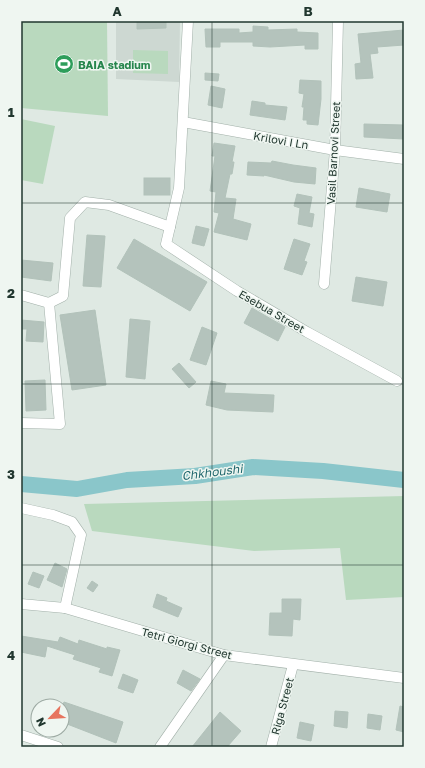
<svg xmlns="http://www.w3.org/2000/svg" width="425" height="768" font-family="'Golos Text',sans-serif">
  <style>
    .built { fill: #cdd8d2 }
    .green { fill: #b9d9be }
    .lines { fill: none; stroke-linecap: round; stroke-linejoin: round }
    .river { stroke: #8ac6ca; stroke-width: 16 }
    .building { fill: #b4c3bc; stroke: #b2c2ba }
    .street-casing { stroke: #a2b0a9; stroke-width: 11 }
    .street { stroke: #fff; stroke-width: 10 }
    .grid { fill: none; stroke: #21372f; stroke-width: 1; stroke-opacity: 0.55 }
    .labels { text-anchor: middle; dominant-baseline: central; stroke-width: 3; stroke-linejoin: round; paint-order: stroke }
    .leisure-label { font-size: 11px; font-weight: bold; fill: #27864d; stroke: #eff6f1; text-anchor: start }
    .street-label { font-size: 11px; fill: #21372f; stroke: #eff6f1 }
    .water-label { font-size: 12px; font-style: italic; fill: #21686e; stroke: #eff6f1 }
    .neatline { fill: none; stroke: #21372f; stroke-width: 1.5 }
    .grid-label { font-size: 13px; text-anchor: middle; font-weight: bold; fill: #21372f }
  </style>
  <rect width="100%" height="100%" fill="#dfe9e3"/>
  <polygon class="built" points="116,21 180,21 179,82 116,79"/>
  <g class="green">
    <polygon points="21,21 107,21 108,116 21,108"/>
    <polygon points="133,50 168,51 168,74 133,73"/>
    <polygon points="21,119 55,126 43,184 21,180"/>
    <polygon points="404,496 404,597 346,600 340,548 254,551 92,531 84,504"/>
  </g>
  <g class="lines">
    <polyline class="river" points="21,484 77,489 127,480 195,476 253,467 323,471 404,480"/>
  </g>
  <g class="building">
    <polygon points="137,21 166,21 166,28 137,29"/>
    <polygon points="253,26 268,27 268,30 297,29 297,32 318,33 318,49 305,49 305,45 270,47 253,46 253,42 220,42 220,47 206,47 205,29 239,29 239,33 253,32"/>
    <polygon points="404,30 404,45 377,47 378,53 370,54 373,78 356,79 355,64 361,63 358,34"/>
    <polygon points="205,73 219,74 218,81 205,80"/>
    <polygon points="300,80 321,81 321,99 318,125 307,124 307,120 303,120 304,107 302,107 304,94 299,93"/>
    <polygon points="211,86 225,89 222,108 208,105"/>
    <polygon points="252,101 265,103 265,105 287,107 285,120 250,115"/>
    <polygon points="364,124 404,125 404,139 364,137"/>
    <polygon points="214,143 235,146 232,162 234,162 232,174 230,174 225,198 236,199 233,219 251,224 247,240 214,232 219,213 214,212 216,192 210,191 215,156 212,156"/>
    <polygon points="272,161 293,165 316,168 315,184 294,182 264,175 264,176 247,175 248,162 271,163"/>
    <rect x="144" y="178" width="26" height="17"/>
    <polygon points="359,188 390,194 387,212 356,207"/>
    <polygon points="297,194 312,197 309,213 314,214 312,227 298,224 300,208 294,206"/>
    <polygon points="196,226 209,229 204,246 192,243"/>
    <polygon points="87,235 105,236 101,287 83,286"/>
    <polygon points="134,239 207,282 190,311 117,268"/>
    <polygon points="294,239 310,244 304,261 307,262 302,275 284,269"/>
    <polygon points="21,260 53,263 51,281 21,277"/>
    <polygon points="356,277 387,282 383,306 352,301"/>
    <polygon points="252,308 285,327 278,341 244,323"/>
    <polygon points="95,310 106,385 72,390 60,315"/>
    <polygon points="130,319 150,321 145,379 126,377"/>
    <polygon points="21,320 44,322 43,342 26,341 27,329 21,329"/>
    <polygon points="202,327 217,333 206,365 190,360"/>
    <polygon points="179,363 196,382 189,388 172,369"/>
    <polygon points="45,380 46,410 26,411 25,381"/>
    <polygon points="211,381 226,384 224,393 274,395 273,412 227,410 206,405"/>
    <polygon points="55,563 67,569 62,587 47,580"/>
    <polygon points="33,572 44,576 39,588 28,584"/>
    <polygon points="92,581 98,585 93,592 87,588"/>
    <polygon points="157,594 167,598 166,601 182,608 178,617 153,607"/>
    <polygon points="282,599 301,599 300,620 293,619 292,636 269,635 270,613 282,613"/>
    <polygon points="21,636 58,642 60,637 78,644 79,640 107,649 107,647 120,650 112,676 99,672 101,668 73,659 75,655 47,646 45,657 21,652"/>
    <polygon points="183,670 200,679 191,691 177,683"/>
    <polygon points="123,674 138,680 133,693 118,688"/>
    <polygon points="64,702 123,722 116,743 62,722 62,707"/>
    <polygon points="400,706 404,707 404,732 396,730"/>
    <polygon points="335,711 348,712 347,728 334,726"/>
    <polygon points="220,712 241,731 227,747 192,747"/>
    <polygon points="368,714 382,716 380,730 367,728"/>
    <polygon points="300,722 314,725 311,741 297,738"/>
  </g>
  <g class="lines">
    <g class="street-casing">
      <g id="street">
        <polyline points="188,21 179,188 166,244 237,291 307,332 397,381"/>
        <polyline points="183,122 335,150 404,159"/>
        <polyline points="324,284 335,150 338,21"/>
        <polyline points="21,295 49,303"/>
        <polyline points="49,303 63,296 70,218 85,202 109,205 170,227"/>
        <polyline points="21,423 60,424 49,303"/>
        <polyline points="21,508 53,515 72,522 81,535 65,608"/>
        <polyline points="21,604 65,608 224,655 404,678"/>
        <polyline points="21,735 58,747"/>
        <polyline points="160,747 224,655"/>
        <polyline points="271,747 293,665"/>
      </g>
    </g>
    <use href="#street" class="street"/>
  </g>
  <path class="grid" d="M212,21v726M21,203h383M21,384h383M21,565h383"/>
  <defs>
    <g id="stadium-disc" transform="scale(1)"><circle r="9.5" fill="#2e9e5b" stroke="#eff6f1"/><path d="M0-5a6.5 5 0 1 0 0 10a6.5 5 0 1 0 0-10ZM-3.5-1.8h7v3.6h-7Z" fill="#fff"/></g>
  </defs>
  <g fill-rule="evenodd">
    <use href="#stadium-disc" x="64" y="64"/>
  </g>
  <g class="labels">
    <g class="leisure-label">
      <text x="78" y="64">BAIA stadium</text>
    </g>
    <g class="street-label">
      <text transform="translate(281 140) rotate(10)">Krilovi I Ln</text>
      <text transform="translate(333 153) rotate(-87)">Vasil Barnovi Street</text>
      <text transform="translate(272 311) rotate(30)">Esebua Street</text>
      <text transform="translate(187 643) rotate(15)">Tetri Giorgi Street</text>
      <text transform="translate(282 706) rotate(-75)">Riga Street</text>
    </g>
    <g class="water-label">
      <text transform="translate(212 472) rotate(-7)">Chkhoushi</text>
    </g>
  </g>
  <rect width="425" height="768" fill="none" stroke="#eff6f1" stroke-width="44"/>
  <g transform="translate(50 718) rotate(245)"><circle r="19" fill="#eff6f1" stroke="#9daaa3"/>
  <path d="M0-3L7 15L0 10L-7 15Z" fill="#e7745e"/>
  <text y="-6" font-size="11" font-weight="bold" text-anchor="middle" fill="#21372f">N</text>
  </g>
  <rect x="22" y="22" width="381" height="724" class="neatline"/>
  <g class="grid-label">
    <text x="117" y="16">A</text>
    <text x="308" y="16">B</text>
    <text x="11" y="117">1</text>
    <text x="11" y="298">2</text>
    <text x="11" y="479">3</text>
    <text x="11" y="660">4</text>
  </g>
</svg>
